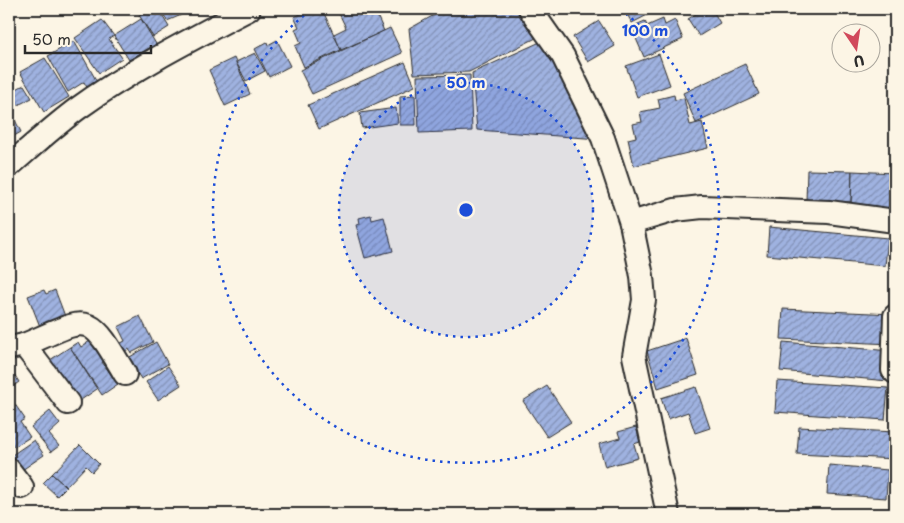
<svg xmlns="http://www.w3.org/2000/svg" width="904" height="523" font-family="'Playpen Sans',sans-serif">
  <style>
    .building { fill: url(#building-hatch); stroke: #2b2b2b }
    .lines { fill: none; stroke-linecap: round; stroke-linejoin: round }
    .minor-casing { stroke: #2b2b2b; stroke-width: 26 }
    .minor { stroke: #fcf5e5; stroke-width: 22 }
    .ring { fill: none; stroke: #1d4ed8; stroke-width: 2.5; stroke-dasharray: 2.5 5 }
    .centre { fill: #1d4ed8; stroke: #fcf5e5; stroke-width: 2.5 }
    .ring-label { font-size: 15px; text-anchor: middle; font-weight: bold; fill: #1d4ed8; stroke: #fcf5e5; stroke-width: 4.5; stroke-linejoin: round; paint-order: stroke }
  </style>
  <defs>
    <pattern id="building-hatch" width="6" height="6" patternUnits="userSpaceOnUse" patternTransform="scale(1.25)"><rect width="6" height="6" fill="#9fb2e0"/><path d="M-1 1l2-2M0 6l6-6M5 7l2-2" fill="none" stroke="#8291b6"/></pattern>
  </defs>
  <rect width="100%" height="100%" fill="#fcf5e5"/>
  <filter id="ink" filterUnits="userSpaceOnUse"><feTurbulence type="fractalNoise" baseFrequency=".02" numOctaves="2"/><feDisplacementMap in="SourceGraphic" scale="10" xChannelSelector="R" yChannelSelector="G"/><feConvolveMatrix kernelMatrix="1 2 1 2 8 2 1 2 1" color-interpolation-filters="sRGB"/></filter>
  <g filter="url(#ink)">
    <g class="building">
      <polygon points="150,9 158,9 169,27 153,37 139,15"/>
      <polygon points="161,9 175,9 179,16 167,21"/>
      <polygon points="175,9 192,9 179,16"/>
      <polygon points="312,9 322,9 341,50 304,67 295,46 301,43 295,29 299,27 294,17"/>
      <polygon points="337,9 374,9 384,31 341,50 334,34 346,28"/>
      <polygon points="445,9 517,9 536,38 469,72 414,74 409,29"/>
      <polygon points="624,9 659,9 632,23"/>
      <polygon points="704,9 712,9 720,23 699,36 688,19"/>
      <polygon points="141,19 156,44 129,60 114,36"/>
      <polygon points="663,19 665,25 675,20 683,39 644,57 631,27 645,21 647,26"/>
      <polygon points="102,20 114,36 109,39 122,58 99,73 75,38"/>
      <polygon points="599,21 615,46 588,62 573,37"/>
      <polygon points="390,28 402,53 312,94 300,70"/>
      <polygon points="549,38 599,139 477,130 472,73"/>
      <polygon points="277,40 290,66 269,77 255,49 267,42 268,45"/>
      <polygon points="74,41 100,87 90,93 84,82 68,92 48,56"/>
      <polygon points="255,53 265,71 246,81 236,62"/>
      <polygon points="659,54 670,85 637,97 626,66"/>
      <polygon points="45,58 69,97 44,112 20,72"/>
      <polygon points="234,58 250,94 225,106 209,70"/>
      <polygon points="405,62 415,86 319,129 308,105"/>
      <polygon points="745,64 759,94 696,123 683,93"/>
      <polygon points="470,75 472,131 419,133 417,76"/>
      <polygon points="24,85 32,98 10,109 9,93"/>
      <polygon points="415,95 416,125 400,125 400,96"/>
      <polygon points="674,95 675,100 684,98 690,125 702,122 708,148 634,166 628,139 636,137 633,124 642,122 640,112 660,108 658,99"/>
      <polygon points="9,108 21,132 9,139"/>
      <polygon points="396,108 398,123 362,128 360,113"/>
      <polygon points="807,170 852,171 851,202 806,201"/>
      <polygon points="852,171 895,173 895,208 851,207"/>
      <polygon points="371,215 372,220 384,217 393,251 365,258 356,225 360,224 359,218"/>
      <polygon points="769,227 888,238 885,266 767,255"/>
      <polygon points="44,290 46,294 55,290 68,324 43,334 28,296"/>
      <polygon points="783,309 893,314 892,344 781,339"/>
      <polygon points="140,316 153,342 131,353 129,349 121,353 117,345 125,341 118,327"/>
      <polygon points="686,338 698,375 658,388 647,351"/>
      <polygon points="90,341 92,345 96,342 107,359 102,362 118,384 102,395 70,347 78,342 81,347"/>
      <polygon points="156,342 168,364 141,379 128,358"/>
      <polygon points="783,342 891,351 888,381 780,371"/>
      <polygon points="70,347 97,389 78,402 50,360"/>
      <polygon points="9,366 19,382 9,389"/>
      <polygon points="168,366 181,385 158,400 146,382"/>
      <polygon points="777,381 888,388 885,420 775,412"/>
      <polygon points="547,386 571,422 547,437 523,401"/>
      <polygon points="696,387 710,428 695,433 688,412 668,419 661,398"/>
      <polygon points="14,403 25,419 20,422 30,437 14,447 9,439 9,406"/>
      <polygon points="50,411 60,424 49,434 59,446 51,452 31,427"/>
      <polygon points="636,427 640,442 634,444 638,458 605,467 599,444 620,438 618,432"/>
      <polygon points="799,427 895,432 895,459 797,454"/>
      <polygon points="34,440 44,455 22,470 12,455"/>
      <polygon points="80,445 99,464 92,472 86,466 66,487 52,474"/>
      <polygon points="829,465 888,470 886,498 827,494"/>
      <polygon points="52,474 66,487 57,496 43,483"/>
      <polygon points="834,510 895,511 895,514 833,514"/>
    </g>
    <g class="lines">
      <g class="minor-casing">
        <g id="minor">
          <polyline points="530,9 563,56 603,138 631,223 642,276 644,300 634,356 668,514"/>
          <path d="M9,166c22,-19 44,-39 68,-57 54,-39 113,-69 172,-100"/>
          <polyline points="631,223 675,210 702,207 829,212 895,221"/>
          <polyline points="895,316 893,370 895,372"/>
          <path d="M24,345c66,-28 63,-36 101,29"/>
          <polyline points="10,348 24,345 68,403"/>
          <polyline points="9,470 22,487"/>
        </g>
      </g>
      <use href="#minor" class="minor"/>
    </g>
  </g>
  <circle cx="466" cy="210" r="127" fill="#1d4ed8" fill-opacity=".12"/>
  <g class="ring">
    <circle cx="466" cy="210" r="127"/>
    <path d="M620 9A253 253 0 1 1 312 9"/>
  </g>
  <circle cx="466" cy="210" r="8" class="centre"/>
  <g class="ring-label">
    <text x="645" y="36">100 m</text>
    <text x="466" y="88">50 m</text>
  </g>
  <rect width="904" height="523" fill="none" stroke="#fcf5e5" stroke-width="30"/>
  <rect x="15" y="15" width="874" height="493" fill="none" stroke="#2b2b2b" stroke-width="2" filter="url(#ink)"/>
  <g transform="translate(856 48) rotate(167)"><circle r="24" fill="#fcf5e5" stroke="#a8a49b"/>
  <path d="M0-4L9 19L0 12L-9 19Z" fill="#d1495b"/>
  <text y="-8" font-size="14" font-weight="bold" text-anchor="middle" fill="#2b2b2b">U</text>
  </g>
  <path d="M25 45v8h126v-8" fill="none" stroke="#2b2b2b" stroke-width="2.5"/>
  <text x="32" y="45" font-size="15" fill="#2b2b2b" stroke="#fcf5e5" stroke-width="4" paint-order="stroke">50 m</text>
</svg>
